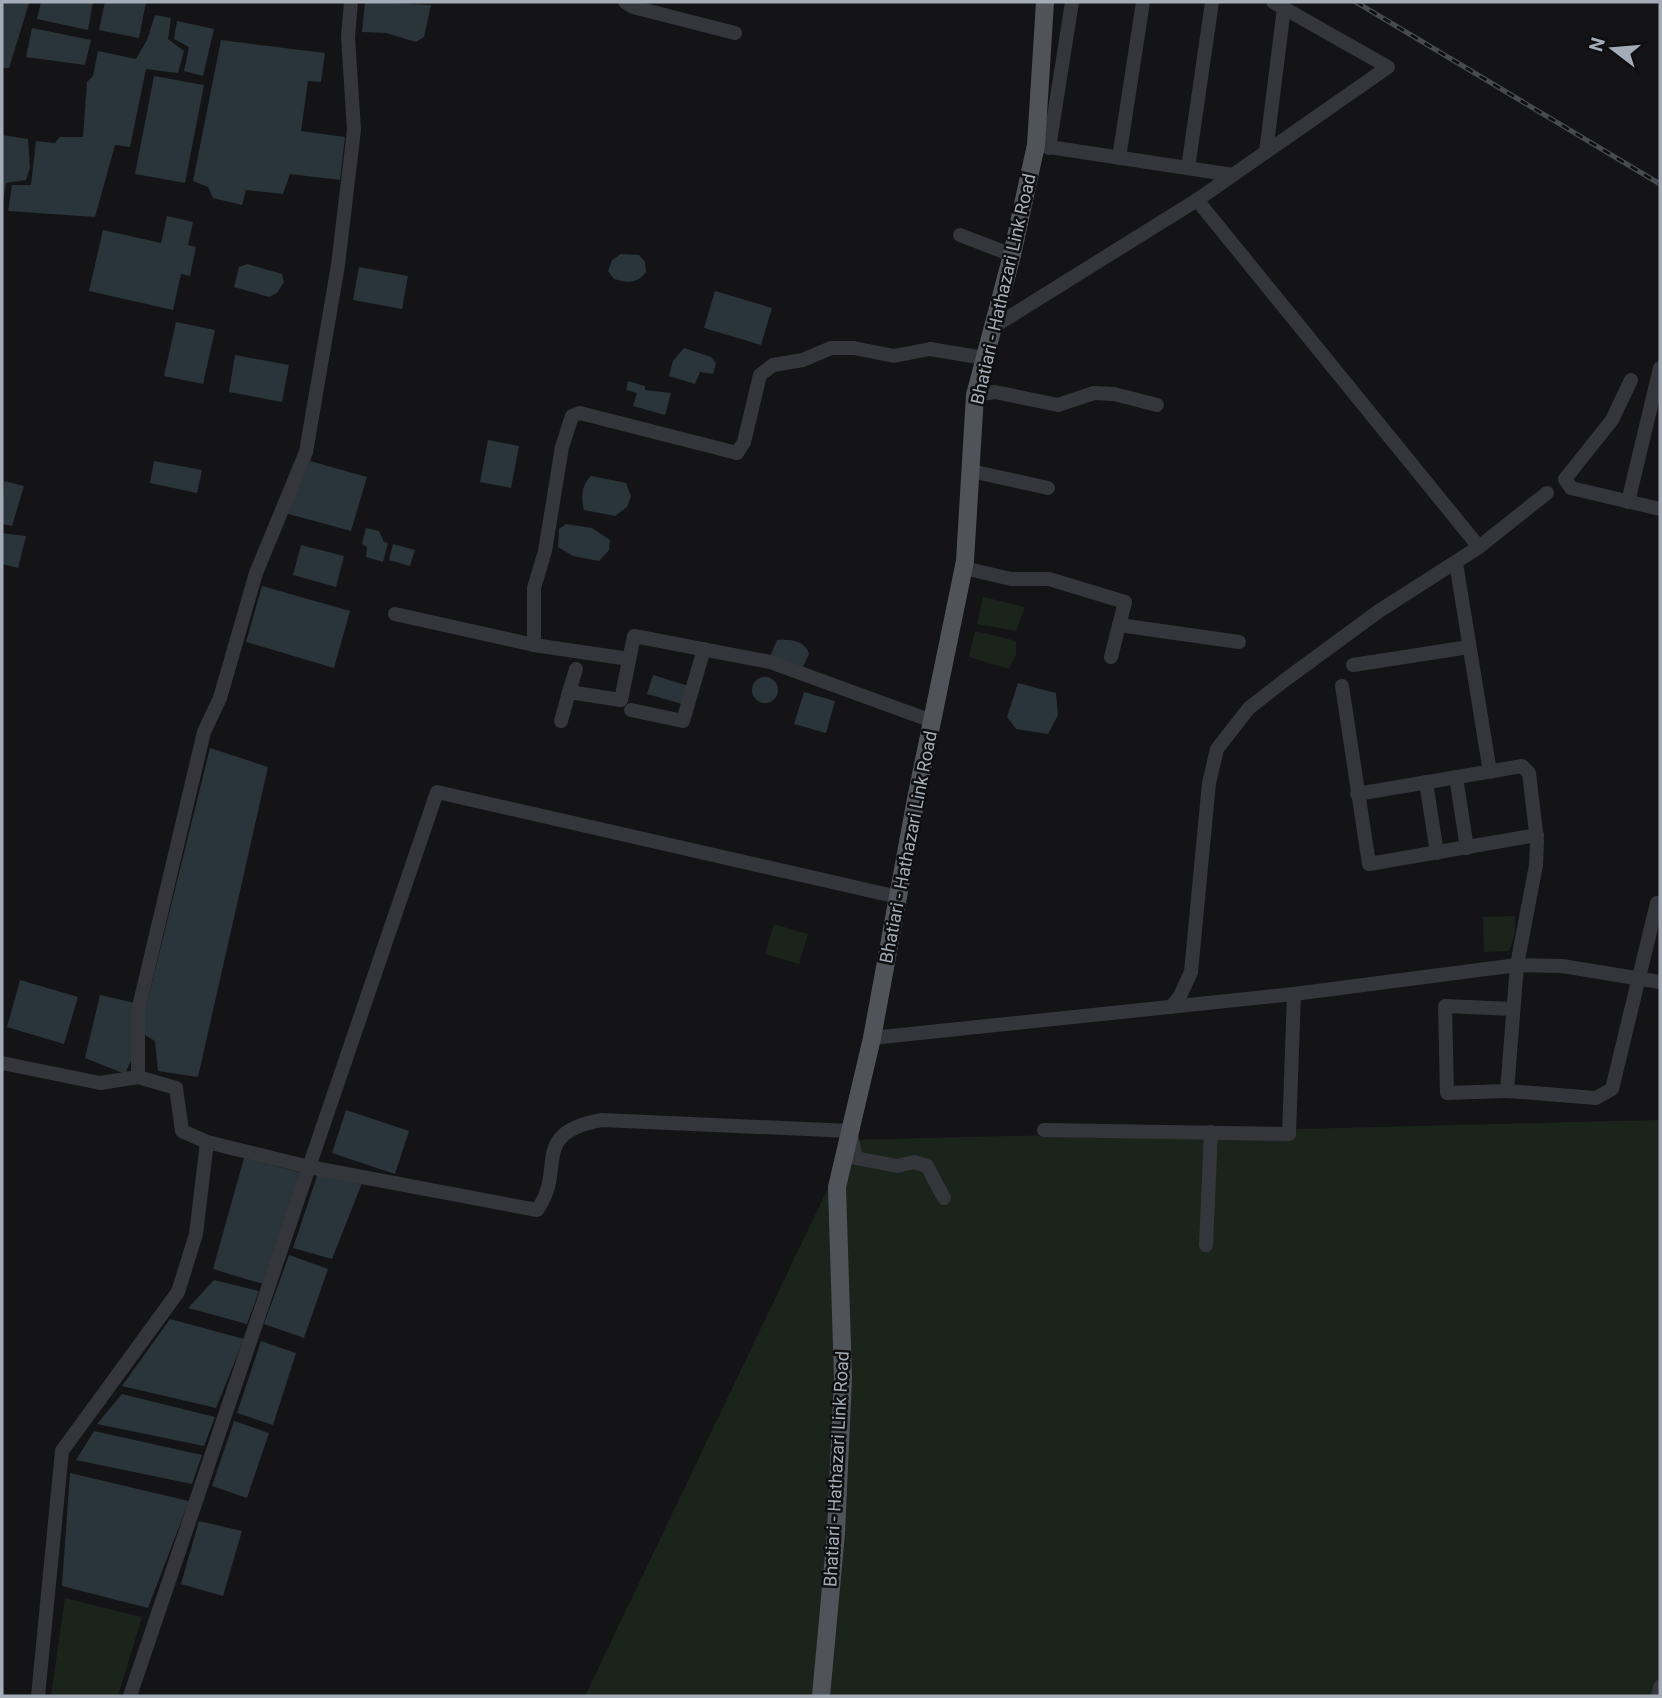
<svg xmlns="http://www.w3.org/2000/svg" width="1662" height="1698" font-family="Roboto,sans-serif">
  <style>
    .green { fill: #1b241b }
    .water { fill: #29353a }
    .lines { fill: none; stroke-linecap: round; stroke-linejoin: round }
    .minor { stroke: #34363b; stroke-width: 14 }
    .major { stroke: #50545a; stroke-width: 18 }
    .rail-casing { stroke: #474b50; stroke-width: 5 }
    .rail { stroke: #0f0f11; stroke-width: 2.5; stroke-dasharray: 8; stroke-linecap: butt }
    .labels { text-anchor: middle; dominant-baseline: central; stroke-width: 5; stroke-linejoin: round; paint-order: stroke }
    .street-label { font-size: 18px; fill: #a4adb7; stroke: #0f0f11 }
  </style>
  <rect width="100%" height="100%" fill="#141416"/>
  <g class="green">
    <polygon points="983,597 1025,607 1016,631 977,624"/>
    <polygon points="975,631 1016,641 1016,655 1009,669 969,657"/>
    <polygon points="1515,916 1515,934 1509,951 1484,952 1483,917"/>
    <polygon points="774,924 808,934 799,964 765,954"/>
    <polygon points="1660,1120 1660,1696 585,1696 851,1140"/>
    <polygon points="65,1598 142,1617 118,1696 51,1696"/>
  </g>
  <g class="water">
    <polygon points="2,2 29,3 9,68 2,68"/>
    <polygon points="41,2 93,2 88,30 37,19"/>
    <polygon points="105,2 146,2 139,38 99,30"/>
    <polygon points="365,2 431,5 424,37 416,42 386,33 362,32"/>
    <polygon points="155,15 171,18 168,39 184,51 178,73 146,69 130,147 115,145 95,217 8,211 12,185 31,185 36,141 55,143 60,137 83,137 87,82 93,76 98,51 136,59 147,40"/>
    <polygon points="177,21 214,29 203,76 184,71 189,47 174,39"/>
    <polygon points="32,28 91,40 85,65 26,57"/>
    <polygon points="221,40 325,53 321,82 308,81 301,131 345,137 340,180 290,174 283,194 246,190 242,205 213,198 208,187 193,181"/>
    <polygon points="154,76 204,85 185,183 135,174"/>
    <polygon points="2,135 28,139 30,168 26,180 6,183 2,208"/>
    <polygon points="167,216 193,222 188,245 196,247 190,276 181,274 173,310 89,291 103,230 161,243"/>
    <path d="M621,254l18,1 6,7 1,10c-9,12 -18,11 -32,7l-6,-8 4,-11z"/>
    <polygon points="247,264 282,274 284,282 277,293 269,297 234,287 239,267"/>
    <polygon points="359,267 408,276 402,309 353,300"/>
    <polygon points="715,291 772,308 761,345 704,328"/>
    <polygon points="176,322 215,330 203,384 164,376"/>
    <polygon points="684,348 711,357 716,363 713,374 700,372 695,384 669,376 673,361"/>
    <polygon points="235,355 289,365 282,402 229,392"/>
    <polygon points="628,381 645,386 645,390 671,393 665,415 633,406 637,393 626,390"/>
    <polygon points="488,440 519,446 511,488 480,482"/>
    <polygon points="154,461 202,470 197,493 150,483"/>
    <polygon points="310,461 367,477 351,531 285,513"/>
    <path d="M591,476l35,7 5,13 -4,11 -12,9 -31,-6c-3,-12 -3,-25 7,-34z"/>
    <polygon points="4,481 24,486 12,526 2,524"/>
    <polygon points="566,524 592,528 610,540 609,550 599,561 573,556 558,547 559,529"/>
    <polygon points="366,528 379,531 384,542 388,543 383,562 366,557 367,547 362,544"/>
    <polygon points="2,533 26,536 18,568 2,564"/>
    <polygon points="393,544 415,550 410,566 389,560"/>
    <polygon points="301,545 344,556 336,587 293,575"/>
    <polygon points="262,586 350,611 334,668 246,642"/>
    <path d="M777,640c13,-1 28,0 32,14l-7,15 -32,-12z"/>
    <polygon points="653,675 692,687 686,705 647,694"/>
    <circle cx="765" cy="690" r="13"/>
    <polygon points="1018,683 1056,693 1058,715 1048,734 1016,729 1007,717"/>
    <polygon points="804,692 835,701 826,733 794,724"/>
    <polygon points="210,748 268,767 198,1077 158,1071 155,1041 143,1034 144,1015"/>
    <polygon points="20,980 78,997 64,1044 7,1027"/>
    <polygon points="100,995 135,1003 132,1058 125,1074 85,1058"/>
    <polygon points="346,1110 409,1131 395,1174 332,1153"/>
    <polygon points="244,1158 303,1173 263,1284 213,1269"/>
    <polygon points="318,1173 362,1183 332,1259 293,1248"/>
    <polygon points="289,1255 328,1269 304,1338 264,1324"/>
    <polygon points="214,1280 259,1291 247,1324 188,1308"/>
    <polygon points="170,1319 244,1339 216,1408 122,1386"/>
    <polygon points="261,1341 296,1353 273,1425 237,1413"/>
    <polygon points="122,1394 215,1417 204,1446 97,1424"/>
    <polygon points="234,1421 269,1433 247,1498 212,1486"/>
    <polygon points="94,1431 202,1455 192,1484 76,1460"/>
    <polygon points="70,1473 189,1501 148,1608 62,1586"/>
    <polygon points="199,1521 242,1531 223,1596 181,1584"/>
  </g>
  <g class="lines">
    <g class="minor">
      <polyline points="625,2 633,7 735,33"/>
      <polyline points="1036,145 1233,175"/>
      <polyline points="1049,148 1072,2"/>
      <polyline points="1266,152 1284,8"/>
      <polyline points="1119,158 1143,2"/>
      <polyline points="1188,168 1212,2"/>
      <polyline points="1197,200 1388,67 1273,2"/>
      <polyline points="960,235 1012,255"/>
      <polyline points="993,327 1197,200 1479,547 1547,493"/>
      <polyline points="1631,380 1612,420 1565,479 1571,488 1660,509"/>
      <polyline points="975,395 995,392 1058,405 1094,393 1114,394 1157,405"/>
      <polyline points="971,471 1048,488"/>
      <polyline points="1628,502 1660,368"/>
      <polyline points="1456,563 1490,772"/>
      <polyline points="964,568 1011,579 1049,579 1125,602 1111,657"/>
      <polyline points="395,614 534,645"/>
      <polyline points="1119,625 1239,642"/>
      <polyline points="629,659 534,645 534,588 545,551 562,447 572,416 580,413 737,453 744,442 760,375 773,365 803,360 831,348 854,348 894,356 930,349 984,358"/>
      <polyline points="1353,665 1469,647"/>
      <polyline points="1342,686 1369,864 1537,835"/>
      <polyline points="569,692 576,669"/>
      <polyline points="631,710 683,721 704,649"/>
      <polyline points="561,721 569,692 621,700 634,636 770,662 932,721"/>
      <polyline points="1456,777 1467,848"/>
      <polyline points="1426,782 1437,853"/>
      <polyline points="1357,794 1522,766 1529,773 1537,841 1536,865 1517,965 1507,1091 1596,1098 1612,1089 1657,903"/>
      <polyline points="1171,1007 1180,996 1191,972 1209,783 1217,749 1249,708 1289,677 1379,611 1479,547"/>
      <polyline points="872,1038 1294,994 1517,965 1562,966 1660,982"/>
      <polyline points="2,1063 100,1083 138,1077 138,1011 204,732 220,698 256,573 306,452 338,265 354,130 348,37 351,2"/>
      <polyline points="1507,1091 1447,1093 1445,1006 1513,1009"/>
      <polyline points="1044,1130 1289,1134 1294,994"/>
      <polyline points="207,1142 309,1167 437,792 898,897"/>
      <polyline points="1206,1245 1211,1132"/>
      <polyline points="38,1696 62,1451 178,1292 196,1234 207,1142 182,1131 176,1088 138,1077"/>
      <path d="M130,1696l179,-529 228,43c30,-41 -9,-77 65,-90l248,11 6,27 41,8 17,-4 13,4 17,32"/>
      <polyline points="1658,1696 1660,1687"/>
    </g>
    <polyline class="major" points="821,1696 836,1533 843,1378 837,1187 872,1038 916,799 965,561 975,395 1012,255 1036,145 1045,2"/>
    <g class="rail-casing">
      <polyline id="rail" points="1356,2 1660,184"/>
    </g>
    <use href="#rail" class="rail"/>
  </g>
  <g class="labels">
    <g class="street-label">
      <text transform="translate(1003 289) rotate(-77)">Bhatiari - Hathazari Link Road</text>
      <text transform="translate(908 847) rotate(-79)">Bhatiari - Hathazari Link Road</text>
      <text transform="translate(836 1469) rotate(-87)">Bhatiari - Hathazari Link Road</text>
    </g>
  </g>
  <rect width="1662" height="1698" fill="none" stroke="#a4adb7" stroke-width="7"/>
  <g transform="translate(1613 49) rotate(286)" stroke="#0f0f11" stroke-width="5" paint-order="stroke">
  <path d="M0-5L12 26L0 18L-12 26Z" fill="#a4adb7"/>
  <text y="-10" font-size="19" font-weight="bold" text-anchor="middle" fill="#a4adb7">N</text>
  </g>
</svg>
